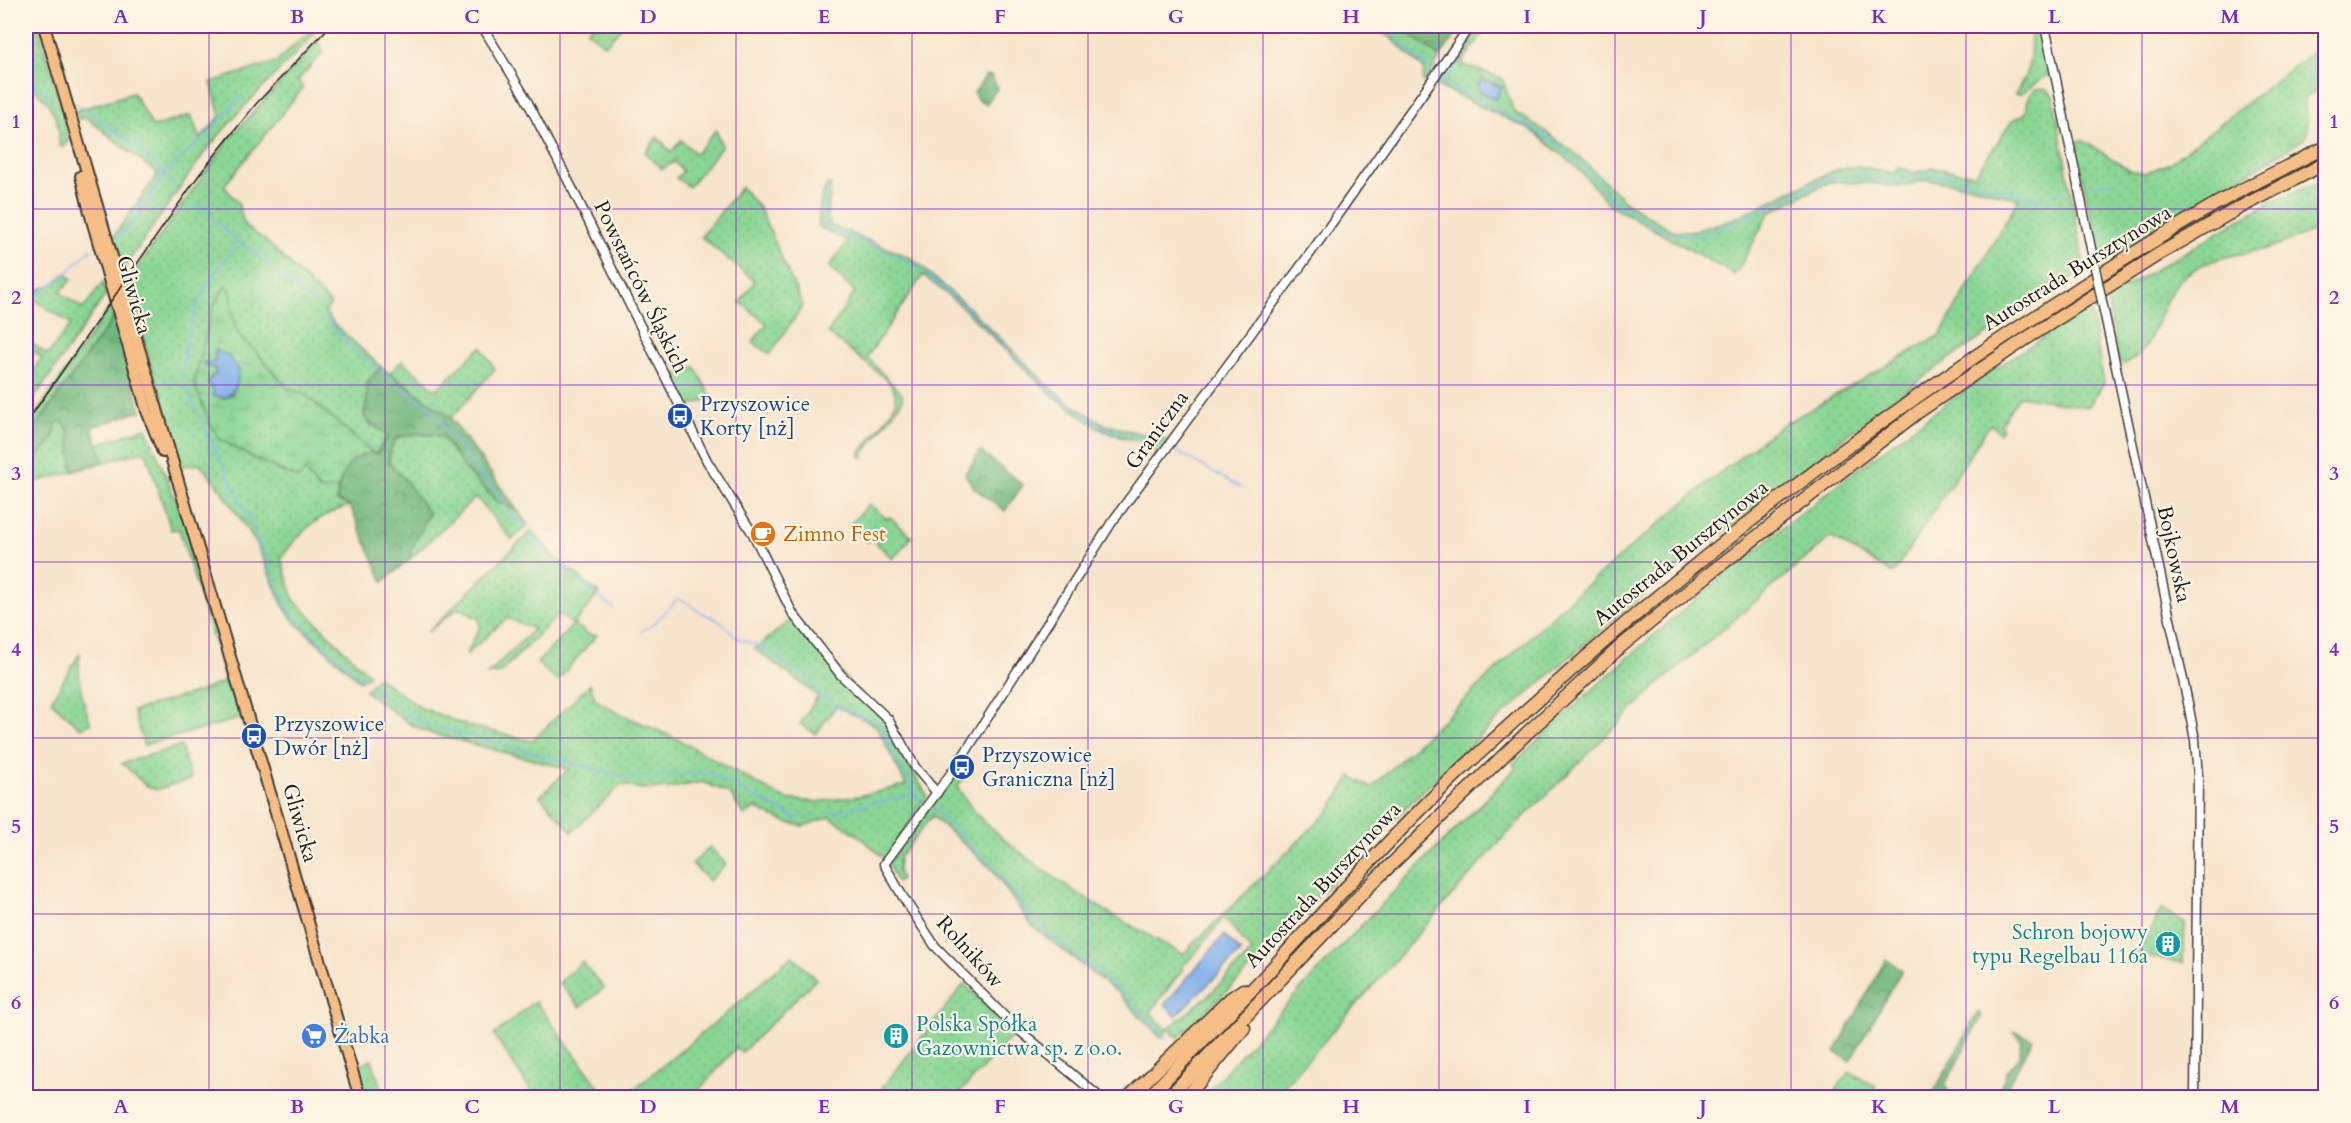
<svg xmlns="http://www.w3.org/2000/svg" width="2351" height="1123" font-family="Cardo,serif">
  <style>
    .grass { fill: url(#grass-dots); stroke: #537958; stroke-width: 1.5; fill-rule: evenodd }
    .forest { fill: url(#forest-crowns); stroke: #466a4d; stroke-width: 1.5 }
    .wetland { fill: url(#wetland-marsh); stroke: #537958; stroke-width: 1.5; fill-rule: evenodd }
    .park { fill: url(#park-tufts); stroke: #537958; stroke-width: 1.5 }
    .water { fill: #80afea; stroke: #4e6683; stroke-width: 1.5 }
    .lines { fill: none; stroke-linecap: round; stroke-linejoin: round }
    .stream { stroke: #80afea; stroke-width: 1.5 }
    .tertiary-casing { stroke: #3d3a36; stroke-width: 11 }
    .primary-casing { stroke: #3d3a36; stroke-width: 14 }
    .motorway-casing { stroke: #3d3a36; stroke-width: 15 }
    .tertiary { stroke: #fff; stroke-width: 8 }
    .primary { stroke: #f6be87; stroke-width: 10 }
    .motorway { stroke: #f6be87; stroke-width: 12 }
    .rail { stroke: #1c1c1c; stroke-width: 1.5 }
    .tertiary-bridge-casing { stroke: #3d3a36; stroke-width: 11; stroke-linecap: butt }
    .tertiary-bridge { stroke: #fff; stroke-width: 8 }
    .grid { fill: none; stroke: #7b2cbf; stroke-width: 1.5; stroke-opacity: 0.55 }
    .labels { text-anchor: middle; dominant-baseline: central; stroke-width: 4.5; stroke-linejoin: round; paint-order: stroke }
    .street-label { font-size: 21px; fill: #1c1c1c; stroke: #fcf5e5 }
    .transit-label { font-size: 21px; fill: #164399; stroke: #fcf5e5; text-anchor: start }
    .food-label { font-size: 21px; fill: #c56008; stroke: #fcf5e5; text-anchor: start }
    .culture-label { font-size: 21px; fill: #0d838f; stroke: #fcf5e5; text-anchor: end }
    .shop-label { font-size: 21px; fill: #366cbe; stroke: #fcf5e5; text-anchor: start }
    .neatline { fill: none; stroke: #7b2cbf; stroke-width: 2 }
    .grid-label { font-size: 20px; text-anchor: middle; font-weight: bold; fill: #7b2cbf }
  </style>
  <defs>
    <pattern id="grass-dots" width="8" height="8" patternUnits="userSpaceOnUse" patternTransform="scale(1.5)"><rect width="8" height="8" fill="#8ad694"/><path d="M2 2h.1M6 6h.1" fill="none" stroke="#76b77f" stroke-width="1.8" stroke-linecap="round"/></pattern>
    <pattern id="forest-crowns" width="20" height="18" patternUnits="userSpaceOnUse" patternTransform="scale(1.5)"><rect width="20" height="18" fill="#6fb77e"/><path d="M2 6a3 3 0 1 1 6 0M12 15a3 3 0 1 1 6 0" fill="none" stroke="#5a9466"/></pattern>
    <pattern id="wetland-marsh" width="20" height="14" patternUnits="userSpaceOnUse" patternTransform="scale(1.5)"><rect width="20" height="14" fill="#8ad694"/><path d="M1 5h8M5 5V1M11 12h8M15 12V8" fill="none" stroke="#76b77f"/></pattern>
    <pattern id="park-tufts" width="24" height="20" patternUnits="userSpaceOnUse" patternTransform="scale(1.5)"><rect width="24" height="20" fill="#8ad694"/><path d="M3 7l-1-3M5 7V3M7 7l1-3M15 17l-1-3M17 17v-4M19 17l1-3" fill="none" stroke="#76b77f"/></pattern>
  </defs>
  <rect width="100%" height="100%" fill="#fcf5e5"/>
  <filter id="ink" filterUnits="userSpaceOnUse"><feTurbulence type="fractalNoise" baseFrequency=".0167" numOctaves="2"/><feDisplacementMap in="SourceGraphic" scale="12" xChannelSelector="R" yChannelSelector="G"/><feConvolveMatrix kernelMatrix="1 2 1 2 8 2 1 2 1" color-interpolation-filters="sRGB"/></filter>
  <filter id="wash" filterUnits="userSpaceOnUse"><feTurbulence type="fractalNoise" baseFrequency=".008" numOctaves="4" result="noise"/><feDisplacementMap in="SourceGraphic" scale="24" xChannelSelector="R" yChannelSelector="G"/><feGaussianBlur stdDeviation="1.35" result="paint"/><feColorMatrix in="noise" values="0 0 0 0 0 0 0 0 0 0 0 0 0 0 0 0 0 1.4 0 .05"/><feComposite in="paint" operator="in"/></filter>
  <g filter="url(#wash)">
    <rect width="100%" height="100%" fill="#f7e4cc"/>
    <g class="grass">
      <path d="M26,26h12l23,80 7,35 -5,6 -4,-1c3,-29 -12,-48 -33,-64z"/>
      <polygon points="592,26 623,26 605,45 587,31"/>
      <polygon points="1372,26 1400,26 1440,57 1425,83 1423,81 1424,69 1391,38"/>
      <path d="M1476,26h12l-27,38 41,14 12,34 22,13 39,28 53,51 47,28 23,-2 35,-11 102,-49 23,-4 34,7 7,-6 15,6 20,-5 41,7 37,-54 14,-8 2,-15 6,-9h13l6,6 32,174 -135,89 -93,69 -234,184 -127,110 -137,131 -108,116 -73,70 -10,-9 -7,9 -43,-45 -86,-67 -41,-58 -59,-52 -33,42 -1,12 3,9 -4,3 -9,-18 77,-104 8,5 -16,22c7,10 14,21 22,30 60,57 132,99 204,137l146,-143 22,-35 20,12 205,-194 142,-120 68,-52 8,-3 146,-84 79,-136 -51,-14 -41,-5 -28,7 -30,-4 -40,-1 -59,30 -35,63 -125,-70 -33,-38 -46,-37 -96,-45zM1223,918l5,4 24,30 -44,44 -41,33 -17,-17 33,-43v-4l8,-6z"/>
      <path d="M2030,26h11l7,49c-9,7 -18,10 -26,19h-7c17,-26 17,-38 15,-68z"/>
      <polygon points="312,29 314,34 239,112 204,153 121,272 112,239 158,174 84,116 80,120 75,111 133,93 153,127 191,115 200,139 220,116 211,82 276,62"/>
      <path d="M318,41l5,11 -25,28 5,8 -79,98 14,17 7,23 20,14 66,64 -6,8 9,12 47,43 -14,15v18l-3,17 6,8 12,3 6,8 -13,18 -72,-61 -15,-4 -34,-39 -15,-14 -6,-18 -2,-28 -11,149 64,34 22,-3 13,20 18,-1v12l13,5c-33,9 -49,25 -69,52l13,42 75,75 -9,6 -67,-61 -11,-16 -26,-61 -34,-52 -22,-27 -17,2 -57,-182 103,-145z"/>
      <polygon points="2325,42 2325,85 2304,99 2308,130 2304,139 2102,263 2074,142 2082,140 2132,171 2145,173 2170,163"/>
      <polygon points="716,130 722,146 689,187 676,178 683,171 674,162 662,169 645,153 657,137 671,152 681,140 696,154"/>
      <path d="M2325,179v48c-19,7 -40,16 -60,22 -31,7 -61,8 -85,31 -24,24 -23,74 -57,84l-5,-5 -11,-61 165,-97z"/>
      <path d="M827,184l4,1 -4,31 3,9 81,33 57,49 83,81 18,15 37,22 61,15 -10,14 -10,-11 -30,-7 -19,-8 -46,-33 -92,-90 -37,-30 -56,82 35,37v7l-38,52 -1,6 -4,-5c8,-11 33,-39 36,-51 2,-9 -2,-16 -7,-22l-60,-48 27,-41 -26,-25 19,-26 -29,-14c0,-15 0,-30 8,-43z"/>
      <polygon points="741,187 760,209 803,306 770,354 752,342 767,324 740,302 755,281 701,237"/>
      <polygon points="66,273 72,279 60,292 83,309 103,282 106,294 26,410 26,380 42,358 26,346 26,339 48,355 71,324 26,294 52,285"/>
      <polygon points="110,307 114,317 26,440 26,428"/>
      <path d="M2090,308l14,75 -16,24 -69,-11 -19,29 3,4 -3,4 -10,-9 -97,150 -62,-37 -176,150 -154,153 -226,257h-72c100,-114 206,-221 313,-329l-3,-4c145,-140 302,-267 466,-384 36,-26 74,-48 111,-72z"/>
      <polygon points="481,347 495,369 451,418 390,373 402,361 436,390"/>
      <polygon points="62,421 69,431 73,472 27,484 26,469 30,467 53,438 57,422"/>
      <polygon points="146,428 189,532 242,718 144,745 133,711 201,691 226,681 179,529 171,530 147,455 143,451 104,462 98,444"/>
      <polygon points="420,434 442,436 466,470 496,501 518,511 528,525 512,540 476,497 410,559 411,551 389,462 391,448 398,437"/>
      <polygon points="869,504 887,519 890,517 912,537 893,559 872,539 868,542 849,526"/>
      <polygon points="532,530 552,555 599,593 574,624 589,635 597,635 557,681 537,663 573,625 559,614 500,673 487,675 534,629 507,618 466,655 480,627 479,619 458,608 427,633"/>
      <path d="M792,619l91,100 44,77 -42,63 -27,-24 -28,-18 -27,9 -15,-3 -34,-15 -9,8 -16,-23 -26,-11 -32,6 -28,1 -22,-4 -49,47 -32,-36 29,-27 -136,-35 -22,-9 -46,-34 13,-14 43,31 44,17 67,16 58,-57 6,16 18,11 65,29 106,59 32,3 41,-6 48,-11 -29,-58c-12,-9 -27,-13 -41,-21l-20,28 -16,-10 18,-28 -63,-47z"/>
      <path d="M80,653c-3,23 2,50 11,71l-11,4 -29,-27z"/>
      <polygon points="181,746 191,779 156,790 145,785 122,763"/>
      <polygon points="710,847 726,864 709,881 692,864"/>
      <polygon points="2162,909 2185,924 2183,963 2137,954"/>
      <polygon points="792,956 816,979 742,1052 736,1048 693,1097 633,1097 628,1094 721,1018"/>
      <polygon points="582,962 604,988 580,1007 559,983"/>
      <polygon points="964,984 1015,1033 956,1097 875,1097"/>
      <polygon points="535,1001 605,1095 601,1097 535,1097 494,1035"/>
      <polygon points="372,1060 384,1097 365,1097 357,1065"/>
      <polygon points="1849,1071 1876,1087 1870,1097 1832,1097"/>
    </g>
    <g class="forest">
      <polygon points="1400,26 1440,26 1455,35 1440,57"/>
      <polygon points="986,75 991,76 998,88 986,104 977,99 974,93"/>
      <polygon points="114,317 141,411 92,427 104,462 73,472 69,431 62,421 57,422 53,438 30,467 26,469 26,440"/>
      <path d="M381,367l70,51 67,93 -22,-10 -30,-31 -24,-34 -22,-2 -22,3 -7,11 -2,14 18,20 22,32 -18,37 -1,8 -27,23 -33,-76 -13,-5c0,-18 14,-57 39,-47l12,-17c-8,-10 -17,-10 -24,-20l3,-17v-18z"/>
      <polygon points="980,451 1023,485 1005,511 975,489 965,474"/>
      <polygon points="1886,959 1902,970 1850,1061 1835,1052"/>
      <polygon points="1978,1012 1982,1016 1945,1085 1951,1097 1931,1097"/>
      <polygon points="2014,1031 2033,1039 2002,1097 1996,1097 2007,1072 2019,1057 2022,1041"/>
    </g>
    <path class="wetland" d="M226,285l5,5 2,28 6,18 15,14 34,39 15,4 69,59c-24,6 -26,16 -35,37l-18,1 -13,-19 -8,7 -41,-18 -37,-21 -9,-13 -17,-43 19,-76zM216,360l23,10 -6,23 -8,5 -10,-1 -5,-19 5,-4v-7l-10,-2 -1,-3h11z"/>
    <polygon class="park" points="695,367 712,398 686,407 672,376"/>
    <g class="water">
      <polygon points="1482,79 1502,87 1496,99 1478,92 1478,84"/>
      <path d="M215,350l12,5 12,15c-3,16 0,17 -14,28l-12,-2v-6l-5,-8 7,-8v-6l-11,-3v-3h11z"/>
      <polygon points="1224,935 1241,952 1176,1016 1165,1004"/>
    </g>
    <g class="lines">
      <g class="stream">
        <polyline points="1378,26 1393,35 1431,71"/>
        <polyline points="26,77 53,100"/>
        <polyline points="1437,80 1527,125 1558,145 1587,170 1613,202 1647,222 1675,235 1696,235 1717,230 1830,178 1857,175 1891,182 1919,176 1943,176 1966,180 2034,198 2042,197"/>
        <polyline points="1443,84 1482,26"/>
        <path d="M76,104c36,23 71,48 99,81"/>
        <polyline points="2093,185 2111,182"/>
        <polyline points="827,187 823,217 828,228 902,258 919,268"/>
        <polyline points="2050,194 2062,192"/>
        <polyline points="197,202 236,241 246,246 315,305"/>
        <polyline points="115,242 142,209 164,173 206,135 243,95"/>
        <polyline points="925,273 962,304 1031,372"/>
        <path d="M26,299c29,-12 43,-28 65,-50"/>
        <path d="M324,316c20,28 72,70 103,88l94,122"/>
        <polyline points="1035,376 1059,398 1108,430 1163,445"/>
        <path d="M182,378c0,-24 11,-68 23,-90 9,-16 23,-29 31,-46"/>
        <polyline points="185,386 245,511 286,605 293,616 362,680"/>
        <polyline points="1172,449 1240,487"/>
        <polyline points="530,535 556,562 614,609"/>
        <polyline points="641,631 650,627 678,599 685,601 700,612 718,620 739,639 763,648 803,675 818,693 836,706 861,717 873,719 884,729 888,742 912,786 913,794"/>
        <polyline points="371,688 414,719 424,724 618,775 633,778 650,776"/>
        <polyline points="657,776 707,772 795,818 813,817"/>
        <polyline points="932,807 996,870 1037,925 1121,992 1167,1039"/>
        <polyline points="830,813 905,796 914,795 926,802"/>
        <polyline points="26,1086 35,1090"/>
        <polyline points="1211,1090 1218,1098"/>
        <polyline points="42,1094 50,1098"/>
      </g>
    </g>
  </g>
  <g filter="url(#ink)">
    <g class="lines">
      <g class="tertiary-casing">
        <g id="tertiary">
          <polyline points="482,26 524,95 574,192 707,461 753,534 793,614 841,675 888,719 915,767 937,793"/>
          <polyline points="2045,26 2093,258"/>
          <polyline points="2104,311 2188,703 2195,740 2198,776 2195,1098"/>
          <polyline points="1101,1098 1014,1026 935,946 903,897 884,864 958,764 1112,522 1317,244 1470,26"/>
        </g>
      </g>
      <g class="primary-casing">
        <g id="primary">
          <polyline points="44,26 360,1098"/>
          <polyline points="81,176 92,220 147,411 163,452"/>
        </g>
      </g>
      <g class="motorway-casing">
        <g id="motorway">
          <polyline points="1128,1098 1230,999 1243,990"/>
          <path d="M1148,1098c42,-45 85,-88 127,-133 60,-66 120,-132 185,-194 186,-174 386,-334 601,-471 55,-36 111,-72 169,-104 32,-17 64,-33 96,-49"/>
          <polyline points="1168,1098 1369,886 1528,732 1620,647 1714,570 1918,412 2024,340 2159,254 2237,209 2326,163"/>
          <polyline points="1186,1098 1244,1028"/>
        </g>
      </g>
      <use href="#tertiary" class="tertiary"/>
      <use href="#primary" class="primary"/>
      <use href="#motorway" class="motorway"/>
      <polyline class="rail" points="26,423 199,175 256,104 330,26"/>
      <g class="tertiary-bridge-casing">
        <polyline id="tertiary-bridge" points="2093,258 2104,311"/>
      </g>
      <use href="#tertiary-bridge" class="tertiary-bridge"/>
    </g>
  </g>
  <path class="grid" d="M209,26v1072M385,26v1072M560,26v1072M736,26v1072M912,26v1072M1088,26v1072M1263,26v1072M1439,26v1072M1615,26v1072M1791,26v1072M1966,26v1072M2142,26v1072M26,209h2300M26,385h2300M26,562h2300M26,738h2300M26,914h2300"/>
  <defs>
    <g id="bus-disc" transform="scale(1.35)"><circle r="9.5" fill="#1a4fb4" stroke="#fcf5e5"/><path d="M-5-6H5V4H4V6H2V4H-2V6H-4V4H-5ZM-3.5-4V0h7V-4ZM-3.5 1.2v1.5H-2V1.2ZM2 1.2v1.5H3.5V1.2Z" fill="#fff"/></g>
    <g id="cafe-disc" transform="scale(1.35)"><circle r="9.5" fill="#e8710a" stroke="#fcf5e5"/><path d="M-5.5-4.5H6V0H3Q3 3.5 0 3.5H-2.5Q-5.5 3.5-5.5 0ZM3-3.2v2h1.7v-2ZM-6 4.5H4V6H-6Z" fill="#fff"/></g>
    <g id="building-disc" transform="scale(1.35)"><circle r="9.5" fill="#0f9aa8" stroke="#fcf5e5"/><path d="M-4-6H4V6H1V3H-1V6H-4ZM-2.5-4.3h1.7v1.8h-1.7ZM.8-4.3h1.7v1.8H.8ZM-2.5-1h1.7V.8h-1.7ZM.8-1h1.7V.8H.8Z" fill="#fff"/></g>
    <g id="supermarket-disc" transform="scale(1.35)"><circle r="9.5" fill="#3f7fe0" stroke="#fcf5e5"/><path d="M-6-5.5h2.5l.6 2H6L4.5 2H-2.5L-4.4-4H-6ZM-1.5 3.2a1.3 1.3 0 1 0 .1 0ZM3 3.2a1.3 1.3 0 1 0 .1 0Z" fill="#fff"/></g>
  </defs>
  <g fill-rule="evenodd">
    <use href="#bus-disc" x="680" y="416"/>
    <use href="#cafe-disc" x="763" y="534"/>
    <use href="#bus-disc" x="254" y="736"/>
    <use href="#bus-disc" x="962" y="767"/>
    <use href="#building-disc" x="2168" y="944"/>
    <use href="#supermarket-disc" x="314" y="1036"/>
    <use href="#building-disc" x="896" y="1036"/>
  </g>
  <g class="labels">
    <g class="street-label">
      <text transform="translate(2077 268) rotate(-32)">Autostrada Bursztynowa</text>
      <text transform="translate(641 287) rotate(64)">Powstańców Śląskich</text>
      <text transform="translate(134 295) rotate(74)">Gliwicka</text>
      <text transform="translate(1157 430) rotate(-54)">Graniczna</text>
      <text transform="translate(1681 553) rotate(-39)">Autostrada Bursztynowa</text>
      <text transform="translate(2174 554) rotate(78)">Bojkowska</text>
      <text transform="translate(300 823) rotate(74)">Gliwicka</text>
      <text transform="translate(1323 885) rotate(-47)">Autostrada Bursztynowa</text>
      <text transform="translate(970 952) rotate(48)">Rolników</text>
    </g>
    <g class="transit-label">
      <text x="700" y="404">Przyszowice<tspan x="700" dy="24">Korty [nż]</tspan></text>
      <text x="274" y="724">Przyszowice<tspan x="274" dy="24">Dwór [nż]</tspan></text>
      <text x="982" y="755">Przyszowice<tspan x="982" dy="24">Graniczna [nż]</tspan></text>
    </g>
    <g class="food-label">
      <text x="783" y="534">Zimno Fest</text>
    </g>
    <g class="culture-label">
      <text x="2148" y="932">Schron bojowy<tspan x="2148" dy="24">typu Regelbau 116a</tspan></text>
      <text x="916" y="1024" text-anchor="start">Polska Spółka<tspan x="916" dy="24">Gazownictwa sp. z o.o.</tspan></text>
    </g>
    <g class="shop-label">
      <text x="334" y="1036">Żabka</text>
    </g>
  </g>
  <rect width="2351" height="1123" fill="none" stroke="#fcf5e5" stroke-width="66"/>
  <rect x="33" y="33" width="2285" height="1057" class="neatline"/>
  <g class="grid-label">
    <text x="121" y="23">A</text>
    <text x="297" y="23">B</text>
    <text x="472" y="23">C</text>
    <text x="648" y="23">D</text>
    <text x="824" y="23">E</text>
    <text x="1000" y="23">F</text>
    <text x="1176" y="23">G</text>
    <text x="1351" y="23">H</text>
    <text x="1527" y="23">I</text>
    <text x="1703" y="23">J</text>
    <text x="1879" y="23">K</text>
    <text x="2054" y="23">L</text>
    <text x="2230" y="23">M</text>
    <text x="16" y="128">1</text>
    <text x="2334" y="128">1</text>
    <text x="16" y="304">2</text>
    <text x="2334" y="304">2</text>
    <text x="16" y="480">3</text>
    <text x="2334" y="480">3</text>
    <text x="16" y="656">4</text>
    <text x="2334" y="656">4</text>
    <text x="16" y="833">5</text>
    <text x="2334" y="833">5</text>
    <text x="16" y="1009">6</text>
    <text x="2334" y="1009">6</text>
    <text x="121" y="1113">A</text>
    <text x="297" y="1113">B</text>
    <text x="472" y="1113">C</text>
    <text x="648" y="1113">D</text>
    <text x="824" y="1113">E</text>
    <text x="1000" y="1113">F</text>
    <text x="1176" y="1113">G</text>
    <text x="1351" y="1113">H</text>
    <text x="1527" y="1113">I</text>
    <text x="1703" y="1113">J</text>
    <text x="1879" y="1113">K</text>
    <text x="2054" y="1113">L</text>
    <text x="2230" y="1113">M</text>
  </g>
</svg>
